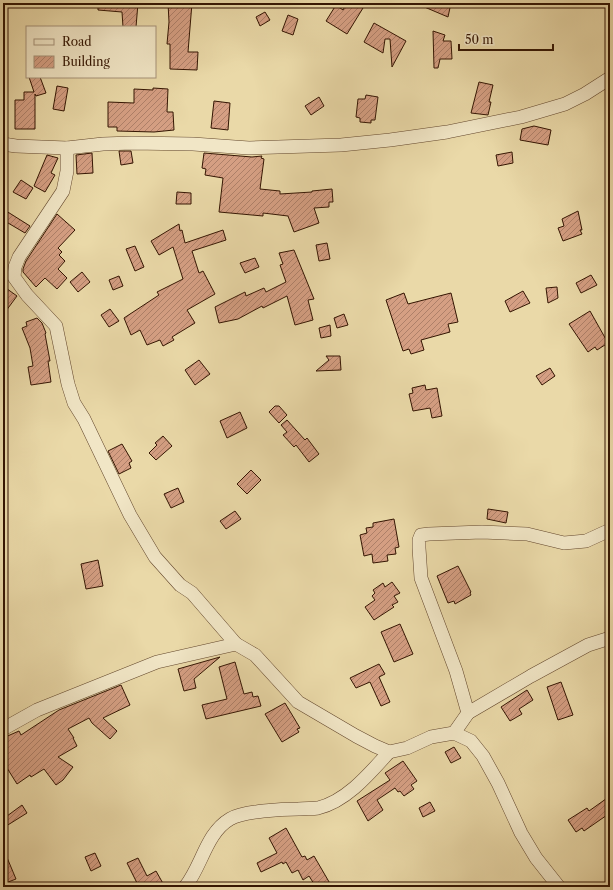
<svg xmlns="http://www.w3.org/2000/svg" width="613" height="890" font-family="'Libre Caslon Text',serif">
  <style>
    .building { fill: url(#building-hatch); stroke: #341502 }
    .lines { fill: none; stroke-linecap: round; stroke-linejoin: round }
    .minor-casing { stroke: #62462c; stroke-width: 14 }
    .minor { stroke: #f1e6c6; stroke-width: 13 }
  </style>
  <defs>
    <pattern id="building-hatch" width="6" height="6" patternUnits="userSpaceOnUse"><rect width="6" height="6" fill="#d59f83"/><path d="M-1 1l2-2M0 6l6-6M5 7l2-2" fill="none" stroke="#ae8069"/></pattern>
  </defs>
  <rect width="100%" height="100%" fill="#ead9a8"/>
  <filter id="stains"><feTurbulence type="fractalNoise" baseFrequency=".005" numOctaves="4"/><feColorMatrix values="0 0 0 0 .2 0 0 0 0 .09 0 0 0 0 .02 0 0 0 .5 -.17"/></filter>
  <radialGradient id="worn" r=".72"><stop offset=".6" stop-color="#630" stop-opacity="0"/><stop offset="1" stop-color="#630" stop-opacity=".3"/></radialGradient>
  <g class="building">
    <polygon points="98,3 138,3 136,27 123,27 122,12 98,10"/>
    <polygon points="168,3 192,3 188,52 198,52 197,70 170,69 170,44 167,44 169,22"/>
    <polygon points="347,3 355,3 363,8 347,34 326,21 336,5 343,10"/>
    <polygon points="415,3 451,3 448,17"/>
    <polygon points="265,12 270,20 260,26 256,17"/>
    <polygon points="288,15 298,19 293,35 282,31"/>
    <polygon points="374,23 406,41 392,67 390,39 385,39 383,53 364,42"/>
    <polygon points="433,31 445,35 443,41 451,41 452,59 440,59 438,68 434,68"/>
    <polygon points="29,77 40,77 46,93 36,96 35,94 35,129 15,129 15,100 24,100 24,92 34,92"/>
    <polygon points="479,82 493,85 489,102 491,102 488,115 471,113"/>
    <polygon points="57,86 68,88 64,111 53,109"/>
    <polygon points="153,88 168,89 167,112 173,112 174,130 154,132 117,131 117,127 108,127 108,102 134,103 134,89 153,90"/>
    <polygon points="366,95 378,97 375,120 371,120 371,123 360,122 360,118 356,117 358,99 365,99"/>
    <polygon points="319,97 324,106 311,115 305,106"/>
    <polygon points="214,101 230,103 228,130 211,128"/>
    <polygon points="534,126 551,130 548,145 520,140 522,129"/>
    <polygon points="119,151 131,151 133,163 121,165"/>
    <polygon points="512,152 513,163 498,166 496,155"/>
    <polygon points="92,153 93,173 77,174 76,155"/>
    <polygon points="204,153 252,157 262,156 261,158 264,159 260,189 280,191 280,194 312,192 312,191 332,189 333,202 329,202 329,207 314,208 319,223 294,232 288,216 263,213 263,216 219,212 223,178 205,175 206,169 202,168"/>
    <polygon points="47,155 58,158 51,173 55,175 45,192 34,186"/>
    <polygon points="21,180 33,188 26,199 13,192"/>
    <polygon points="177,192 191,193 191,204 176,204"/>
    <polygon points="3,209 30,226 25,233 3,220"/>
    <polygon points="578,211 582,230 580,230 582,234 563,241 558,228 564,226 562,219"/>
    <polygon points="57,214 75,230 58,248 62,252 59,255 65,261 58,269 67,278 57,289 45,278 36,287 23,272 23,269 26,261"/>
    <polygon points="179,224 180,231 182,230 185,243 223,230 226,240 192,251 199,273 203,271 215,294 187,310 195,323 172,337 174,340 163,346 160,340 147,345 140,330 131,335 124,318 159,295 157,292 183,279 173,247 159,255 151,241"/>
    <polygon points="327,243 330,259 319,261 316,245"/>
    <polygon points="135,246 144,267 135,271 126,249"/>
    <polygon points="294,250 314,299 308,300 313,320 295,325 287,296 263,308 262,306 238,319 219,323 215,307 245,292 246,296 264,288 266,292 286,282 280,265 283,264 279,253"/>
    <polygon points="255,258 259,267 245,273 240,263"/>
    <polygon points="82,272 90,282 78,292 70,282"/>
    <polygon points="591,275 597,285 581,293 576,283"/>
    <polygon points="119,276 123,286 113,290 109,280"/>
    <polygon points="3,286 17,296 3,315"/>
    <polygon points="557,287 558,298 548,303 546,288"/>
    <polygon points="523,291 530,303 510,312 505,301"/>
    <polygon points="404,293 408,304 451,293 458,322 448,324 450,332 421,340 424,350 411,354 409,349 403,351 386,300"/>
    <polygon points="110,309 119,321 109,327 101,315"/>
    <polygon points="590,311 608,343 597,350 595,347 588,352 569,324"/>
    <polygon points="344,314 348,325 337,328 334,318"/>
    <polygon points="37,318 42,323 46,333 45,334 50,361 48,361 51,382 31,385 28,367 33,366 30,348 22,328 27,326 26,322"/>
    <polygon points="330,325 331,336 321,338 319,328"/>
    <polygon points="326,356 340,356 341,370 316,371 329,360"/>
    <polygon points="199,360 210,374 195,385 185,370"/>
    <polygon points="550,368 555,376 542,385 536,376"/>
    <polygon points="425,385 426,390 437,388 442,416 432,418 430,408 413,411 409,394 413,393 412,388"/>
    <polygon points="275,406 279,406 287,415 279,423 269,412"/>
    <polygon points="240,412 247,428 227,438 220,421"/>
    <polygon points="287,420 305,440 307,438 319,454 309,462 296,445 294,447 283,435 287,432 281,425"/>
    <polygon points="163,436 172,446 156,460 149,453 157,445 155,443"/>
    <polygon points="122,444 132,461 129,463 131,468 119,474 108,451"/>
    <polygon points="251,470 261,480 247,494 237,484"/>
    <polygon points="178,488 184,502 171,508 164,494"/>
    <polygon points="488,509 508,512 506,523 487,519"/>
    <polygon points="235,511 241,519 226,529 220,521"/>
    <polygon points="394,519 399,547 395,548 396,554 387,555 388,561 373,563 372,554 364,556 360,535 367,533 366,528 373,527 373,523"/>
    <polygon points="98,560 103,586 86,589 81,564"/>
    <polygon points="458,566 471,592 470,593 471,595 455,604 454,601 448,603 437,576"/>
    <polygon points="392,582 400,593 394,596 398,602 392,605 394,607 374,620 365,607 375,600 372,596 375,593 373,590 383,583 385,587"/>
    <polygon points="400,624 413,654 394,662 381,632"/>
    <polygon points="220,657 194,679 196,688 184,691 178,669"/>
    <polygon points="235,662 244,694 252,692 253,697 258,696 261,706 206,719 202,705 227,699 219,667"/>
    <polygon points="379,664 385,674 379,677 390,702 381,706 370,682 356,688 350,678"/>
    <polygon points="561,682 573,715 558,720 547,687"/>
    <polygon points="121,685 130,705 103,718 117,731 110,739 92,723 89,718 68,729 74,738 73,738 77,746 58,757 73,767 63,780 56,785 44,769 31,777 30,775 17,784 7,768 3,770 3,738 19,731 21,735 59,710"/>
    <polygon points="527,690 533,700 519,709 522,714 510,721 501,707"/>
    <polygon points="285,703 300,728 297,729 299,732 282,742 265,714"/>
    <polygon points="454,747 461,758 451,763 445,752"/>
    <polygon points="403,761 417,781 411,785 414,789 404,796 400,791 398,792 395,788 377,800 383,810 368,821 357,801 390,780 385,773"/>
    <polygon points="610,796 610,813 584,831 582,828 576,832 568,820 587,808 589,811"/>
    <polygon points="430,802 435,811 423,817 419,808"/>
    <polygon points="22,805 27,813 3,828 3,819"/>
    <polygon points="286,828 302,857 305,856 307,860 314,856 332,887 316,887 309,876 303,880 298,870 292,873 286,862 283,864 282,862 261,872 257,863 277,853 269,838"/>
    <polygon points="3,848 16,879 3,884"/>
    <polygon points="95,853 101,866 91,871 85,857"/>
    <polygon points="138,858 147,876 156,871 165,887 139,887 127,863"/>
  </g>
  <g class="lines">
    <g class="minor-casing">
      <g id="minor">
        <polyline points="3,144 16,146 67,148 103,144 132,143 193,144 249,148 341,145 390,140 447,132 521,117 565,104 585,94 610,78"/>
        <polyline points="67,148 67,171 63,191 19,257 15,267 14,277 27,295 56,326 68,384 74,403 84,419 130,515 155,557 180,585 192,593 236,644 255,655 298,702 356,736 375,746 389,752 407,748 431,737 454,733 471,741 483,756 498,783 521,833 536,858 559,887"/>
        <polyline points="468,713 456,671 421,578 419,548 419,540 421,535 429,534 482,532 527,534 564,543 586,541 610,530"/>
        <polyline points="3,729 37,710 157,662 236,644"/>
        <polyline points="454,733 468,713 531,676 588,645 610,638"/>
        <path d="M185,887c17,-21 21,-54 45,-68 13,-8 53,-10 69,-10 6,-1 13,0 19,-1 29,-7 52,-35 71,-56"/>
      </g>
    </g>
    <use href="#minor" class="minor"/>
  </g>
  <rect width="613" height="890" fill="none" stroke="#ead9a8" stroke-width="16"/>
  <rect x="4" y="4" width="605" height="882" fill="none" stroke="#341502" stroke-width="2"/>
  <rect x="8" y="8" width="597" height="874" fill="none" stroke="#341502"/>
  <rect x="26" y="26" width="130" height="52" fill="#f1e6c6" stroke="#a59278"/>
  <rect x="34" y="39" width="20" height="6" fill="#f1e6c6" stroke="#a59278"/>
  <text x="62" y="46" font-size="12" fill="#341502">Road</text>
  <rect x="34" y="56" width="20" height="12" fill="url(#building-hatch)" stroke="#a59278"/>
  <text x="62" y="66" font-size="12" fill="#341502">Building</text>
  <path d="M459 44v6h94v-6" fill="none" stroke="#341502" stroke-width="2"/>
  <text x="465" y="44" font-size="12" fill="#341502" stroke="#f1e6c6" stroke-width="3" paint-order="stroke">50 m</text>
  <rect width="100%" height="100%" filter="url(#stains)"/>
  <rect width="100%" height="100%" fill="url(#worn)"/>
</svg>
